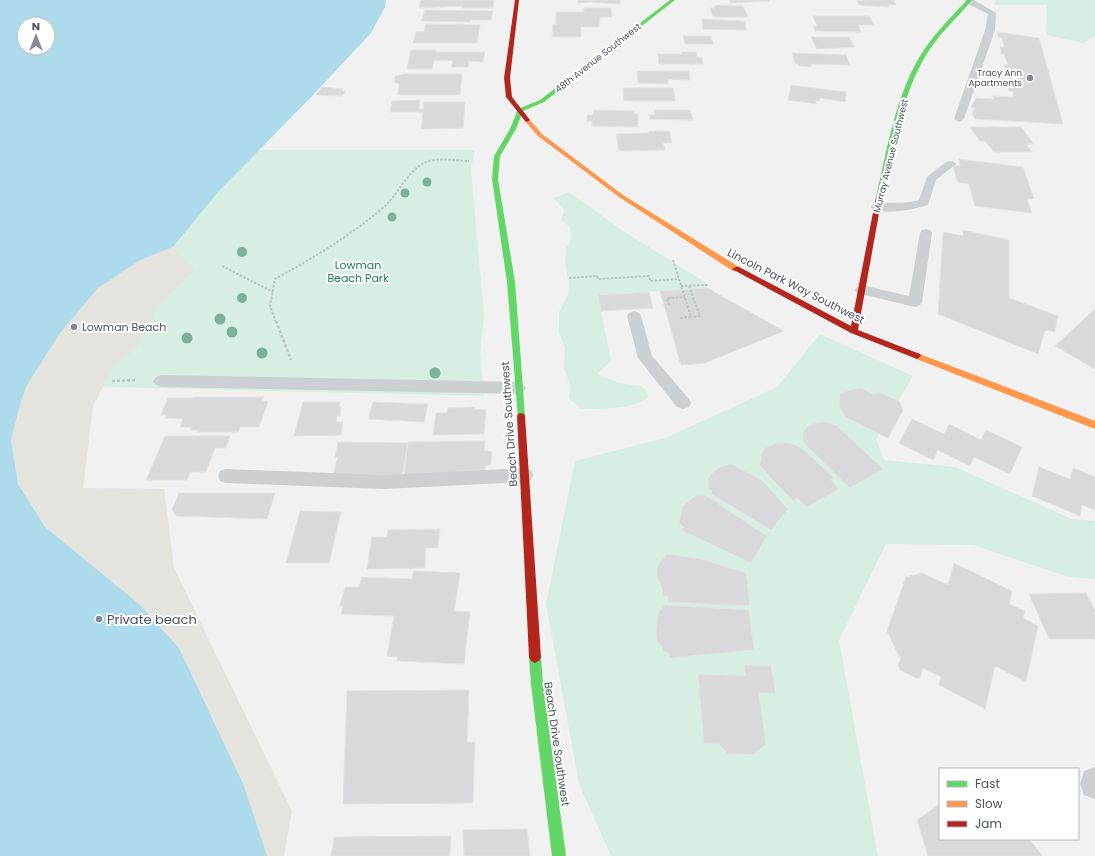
<svg xmlns="http://www.w3.org/2000/svg" width="1095" height="856" font-family="Poppins,sans-serif">
  <style>
    .green { fill: #d7efe2 }
    .sand { fill: #e5e3de }
    .water { fill: #addbec; fill-rule: evenodd }
    .building { fill: #d9d9db; stroke: #e3e3e4 }
    .lines { fill: none; stroke-linecap: round; stroke-linejoin: round }
    .path-far1 { stroke: #bbc6c3; stroke-width: 2; stroke-dasharray: 2.5 1.5; stroke-linecap: butt }
    .path { stroke: #bbc6c3; stroke-width: 2.5; stroke-dasharray: 3 2; stroke-linecap: butt }
    .lane { fill: #cdd0d2; fill-rule: evenodd }
    .street { fill: #cdd0d2; fill-rule: evenodd }
    .fast { fill: #63d668; fill-rule: evenodd }
    .slow { fill: #ff974d; fill-rule: evenodd }
    .jam { fill: #b3261e; fill-rule: evenodd }
    .tree { fill: #7bb29a }
    .poi-dot { fill: #848a91; stroke: #fff; stroke-width: 1.5 }
    .labels { text-anchor: middle; dominant-baseline: central; stroke-width: 4; stroke-linejoin: round; paint-order: stroke }
    .far-street-label { font-size: 9px; fill: #49525d; stroke: #fff }
    .far-poi-label { font-size: 9px; fill: #49525d; stroke: #fff; text-anchor: end }
    .park-label { font-size: 11px; fill: #1a7e53; stroke: #fff }
    .street-label { font-size: 11px; fill: #49525d; stroke: #fff }
    .poi-label { font-size: 11px; fill: #49525d; stroke: #fff; text-anchor: start }
    .near-poi-label { font-size: 13px; fill: #49525d; stroke: #fff; text-anchor: start }
  </style>
  <rect width="100%" height="100%" fill="#f2f1f1"/>
  <g class="green">
    <polygon points="996,0 1095,0 1095,36 1083,43 1046,35 1047,5 994,5"/>
    <polygon points="258,150 475,150 471,169 484,316 480,353 484,396 27,385"/>
    <path d="M569,192l54,39 82,51 2,6 -109,7 13,66 -14,13c15,7 29,12 45,12l5,6 1,5c-14,13 -47,11 -67,12l-12,-11 1,-14 -6,-16 1,-20 -6,-15v-21l9,-17 1,-10 -4,-24 1,-12 4,-7 1,-8 -2,-8 -8,-6 3,-10 -10,-12z"/>
    <polygon points="820,334 913,376 876,439 884,460 955,467 1072,519 1095,521 1095,579 1068,577 973,545 886,544 839,640 878,856 611,856 579,784 546,604 575,461 665,438 777,387"/>
  </g>
  <polygon class="sand" points="189,227 173,247 195,270 157,307 137,348 115,364 93,406 83,488 164,489 174,568 292,811 284,856 214,856 28,693 0,300"/>
  <path class="water" d="M0,0h386l-1,7 -14,26 -59,63 -94,96 -45,55 -33,13 -42,28 -38,45 -33,52 -6,16 -10,39 7,44 27,43 94,77 40,44 65,138 23,70h-267zM24,24h24v24h-24z"/>
  <g class="building">
    <polygon points="421,0 494,0 493,8 462,8 462,6 419,8"/>
    <polygon points="578,0 620,0 620,4 591,2 578,3"/>
    <polygon points="729,0 769,0 770,1 731,3"/>
    <polygon points="857,0 894,0 896,5 888,4 889,7 859,5"/>
    <polygon points="717,5 743,6 748,17 713,17 710,8 715,8 714,6"/>
    <polygon points="584,8 611,8 612,17 600,17 599,27 581,27 581,37 552,37 553,24 556,25 556,12 584,12"/>
    <polygon points="425,10 493,11 491,20 470,20 470,22 421,21"/>
    <polygon points="813,16 869,16 874,25 858,25 861,32 815,31 813,26 817,26"/>
    <polygon points="702,19 742,21 745,22 746,30 703,29"/>
    <polygon points="426,24 480,25 477,43 413,43 416,32 424,32"/>
    <polygon points="997,32 1039,38 1063,124 975,119 972,113 975,108 971,107 976,98 994,99 992,96 1013,97 1013,92 1009,91 1007,83 1011,84 1009,73 1006,73 1004,65 1008,65 1004,54 1001,54 1000,47 1004,47 1002,38 998,37"/>
    <polygon points="683,36 711,36 713,44 685,44"/>
    <polygon points="811,37 849,37 855,47 817,49"/>
    <polygon points="411,50 436,50 436,52 485,52 483,62 469,61 468,67 451,67 453,61 434,60 432,69 407,69"/>
    <polygon points="681,52 696,52 697,57 702,57 703,64 659,64 658,54 682,54"/>
    <polygon points="792,53 846,55 850,65 811,64 812,67 799,66 798,64 795,64"/>
    <polygon points="637,71 689,71 690,80 668,79 668,84 638,83"/>
    <polygon points="404,74 462,74 460,95 398,95 399,84 394,82 395,76"/>
    <polygon points="791,85 846,92 845,102 820,98 820,101 816,101 816,104 788,100"/>
    <polygon points="322,87 343,89 342,91 345,92 342,96 316,95"/>
    <polygon points="623,88 673,88 675,101 624,101"/>
    <polygon points="420,100 419,109 423,109 424,102 465,102 463,128 421,129 423,112 390,112 392,101"/>
    <polygon points="594,110 634,111 634,114 638,114 638,127 592,126 592,121 587,121 587,115 593,115"/>
    <polygon points="654,110 690,110 693,120 650,119 649,115 655,115"/>
    <polygon points="970,127 1021,127 1034,144 1026,144 1032,152 994,152 985,141 980,141"/>
    <polygon points="649,131 669,131 672,143 663,143 665,150 619,151 616,134 649,133"/>
    <polygon points="959,159 1023,167 1034,199 1027,199 1032,213 975,206 969,184 957,182 953,165 960,166"/>
    <polygon points="963,230 1009,240 1009,298 1058,316 1055,332 1045,330 1038,354 938,314 943,232 963,236"/>
    <polygon points="707,288 716,293 784,331 705,363 681,365 660,291"/>
    <polygon points="649,292 653,308 601,311 598,295"/>
    <polygon points="1095,309 1095,369 1055,346"/>
    <polygon points="862,388 872,394 881,393 899,401 903,410 888,438 845,417 839,406 840,394 850,390"/>
    <polygon points="193,397 264,397 262,401 268,401 259,427 240,427 238,432 197,432 197,430 191,430 192,427 180,427 183,419 165,418 167,415 161,415 168,398 193,398"/>
    <polygon points="303,402 340,402 339,407 341,407 340,416 337,416 336,422 343,422 341,435 294,436"/>
    <polygon points="373,402 428,404 424,422 368,419"/>
    <polygon points="475,407 475,410 486,409 484,434 433,435 436,413 447,413 448,408"/>
    <polygon points="912,419 944,434 949,424 981,440 986,430 1022,447 1010,474 974,457 970,466 938,450 933,460 899,443"/>
    <polygon points="825,422 836,425 883,469 850,488 805,444 803,439 803,433 807,427 815,423"/>
    <polygon points="165,436 230,436 226,448 215,448 206,472 190,472 187,480 146,480"/>
    <polygon points="485,441 484,450 492,452 491,464 485,467 485,474 404,475 408,442"/>
    <polygon points="338,442 408,443 402,476 333,475 338,457 335,457"/>
    <polygon points="777,443 788,443 796,445 800,448 801,447 834,478 831,480 839,489 807,507 797,498 793,501 759,465 761,462 761,454 765,448"/>
    <polygon points="731,464 762,480 788,509 771,530 711,494 712,491 708,488 708,479 711,474 720,467"/>
    <polygon points="1039,467 1070,479 1073,468 1095,477 1095,510 1082,505 1080,516 1032,496"/>
    <polygon points="179,493 275,493 267,519 176,516 172,510"/>
    <polygon points="705,495 767,536 751,563 681,530 684,527 679,523 683,506 695,496"/>
    <polygon points="300,511 341,512 329,563 286,563"/>
    <polygon points="440,529 438,548 426,548 425,568 367,569 372,537 387,537 388,530"/>
    <polygon points="667,554 701,559 746,573 750,606 668,602 668,596 663,596 663,591 657,576 657,568 660,562"/>
    <polygon points="954,563 1012,591 1009,604 1025,611 1023,618 1038,626 1026,682 995,666 985,709 939,685 941,677 923,668 920,678 916,678 900,670 898,666 901,657 899,656 887,631 906,577 922,573 948,585"/>
    <polygon points="413,571 460,573 454,611 470,612 464,664 397,661 398,657 387,656 394,616 341,614 343,606 340,606 345,587 359,587 362,577 412,579"/>
    <polygon points="1086,593 1095,611 1095,639 1049,639 1029,594"/>
    <polygon points="665,605 749,610 754,650 669,658 669,653 662,651 662,646 658,643 656,634 658,613"/>
    <polygon points="744,665 771,666 776,694 759,693 766,744 753,755 728,754 719,744 704,744 698,674 746,676"/>
    <polygon points="469,690 467,742 475,742 473,803 343,804 347,691"/>
    <polygon points="940,804 940,839 1029,839 1043,856 928,856 917,820"/>
    <polygon points="527,829 530,856 464,856 463,830"/>
    <polygon points="451,836 450,856 331,856 334,837"/>
  </g>
  <g class="lines">
    <g class="path-far1">
      <polyline points="673,260 691,317 679,318"/>
      <polyline points="222,266 273,292"/>
      <polyline points="569,278 597,276 598,279 649,276 650,281 679,279"/>
      <polyline points="681,286 709,285"/>
      <polyline points="689,286 700,316 691,317"/>
      <polyline points="669,305 667,298 685,297"/>
      <path d="M276,322l-6,-16 5,-27c38,-21 77,-44 110,-73 14,-13 23,-36 41,-44 13,-5 30,-1 43,-1"/>
    </g>
    <g class="path">
      <polyline points="276,321 291,360"/>
      <polyline points="112,381 135,380"/>
    </g>
    <g class="lane">
      <polygon points="965,0 974,0 996,13 995,30 964,119 959,122 954,119 985,30 988,14 966,3"/>
      <path d="M950,161l4,1 2,2 -20,16 -8,25c-17,5 -37,9 -55,5l-2,-3 2,-3c15,-3 30,1 46,-4l8,-23 19,-15z"/>
      <polygon points="926,229 930,230 932,233 922,302 920,305 915,307 857,293 855,290 857,287 862,285 909,296 920,233 922,230"/>
      <polygon points="634,311 639,313 641,316 652,356 689,399 691,403 689,407 683,409 677,407 638,358 627,316 629,313"/>
      <polygon points="161,375 518,382 523,384 526,388 523,392 518,394 161,387 156,385 153,381 156,377"/>
      <polygon points="525,468 531,470 533,475 531,480 525,482 384,489 226,483 220,481 218,476 220,471 226,469 384,475"/>
    </g>
    <polygon class="street" points="1095,767 1095,799 1084,795 1080,784 1084,771"/>
    <g class="fast">
      <polygon points="670,0 675,0 544,102 523,111 516,129 500,156 498,179 515,282 525,416 524,418 518,418 507,282 492,179 494,156 510,129 518,109 540,100"/>
      <path d="M967,0h5c-13,16 -30,31 -42,49 -28,41 -36,100 -48,148l-1,1h-4l-1,-1c11,-47 19,-99 44,-141 13,-21 30,-38 47,-56z"/>
      <polygon points="535,651 539,653 541,657 543,684 566,856 552,856 531,684 529,657 531,653"/>
    </g>
    <g class="slow">
      <polygon points="525,119 529,119 542,134 623,195 739,267 739,271 733,271 619,197 538,136 525,121"/>
      <polygon points="917,353 1095,421 1095,429 914,358 913,356"/>
    </g>
    <g class="jam">
      <polygon points="515,0 519,0 510,78 512,97 530,120 527,122 525,121 506,97 504,78"/>
      <polygon points="879,195 882,197 858,330 920,354 921,356 917,359 851,333 732,269 736,267 739,267 851,326 876,197"/>
      <polygon points="521,413 524,414 525,416 541,657 539,661 535,663 531,661 529,657 517,416 518,414"/>
    </g>
  </g>
  <g class="tree">
    <circle cx="427" cy="182" r="4.5"/>
    <circle cx="405" cy="193" r="4.5"/>
    <circle cx="392" cy="217" r="4.5"/>
    <circle cx="242" cy="252" r="5"/>
    <circle cx="242" cy="298" r="5"/>
    <circle cx="220" cy="319" r="5.5"/>
    <circle cx="232" cy="332" r="5.5"/>
    <circle cx="187" cy="338" r="5.5"/>
    <circle cx="262" cy="353" r="5.5"/>
    <circle cx="435" cy="373" r="5.5"/>
  </g>
  <g class="poi-dot">
    <circle cx="1030" cy="78" r="4"/>
    <circle cx="74" cy="327" r="4"/>
    <circle cx="99" cy="619" r="4"/>
  </g>
  <g class="labels">
    <g class="far-street-label">
      <text transform="translate(598 58) rotate(-38)">48th Avenue Southwest</text>
      <text transform="translate(891 156) rotate(-76)">Murray Avenue Southwest</text>
    </g>
    <g class="far-poi-label">
      <text x="1022" y="73">Tracy Ann<tspan x="1022" dy="10">Apartments</tspan></text>
    </g>
    <g class="park-label">
      <text x="358" y="265">Lowman<tspan x="358" dy="13">Beach Park</tspan></text>
    </g>
    <g class="street-label">
      <text transform="translate(796 286) rotate(27)">Lincoln Park Way Southwest</text>
      <text transform="translate(509 424) rotate(-94)">Beach Drive Southwest</text>
      <text transform="translate(557 744) rotate(82)">Beach Drive Southwest</text>
    </g>
    <g class="poi-label">
      <text x="82" y="327">Lowman Beach</text>
    </g>
    <g class="near-poi-label">
      <text x="107" y="619">Private beach</text>
    </g>
  </g>
  <rect x="939" y="768" width="140" height="72" fill="#ffffff" stroke="#b6babe"/>
  <rect x="947" y="781" width="20" height="6" fill="#63d668" stroke="#b6babe"/>
  <text x="975" y="788" font-size="12" fill="#49525d">Fast</text>
  <rect x="947" y="801" width="20" height="6" fill="#ff974d" stroke="#b6babe"/>
  <text x="975" y="808" font-size="12" fill="#49525d">Slow</text>
  <rect x="947" y="821" width="20" height="6" fill="#b3261e" stroke="#b6babe"/>
  <text x="975" y="828" font-size="12" fill="#49525d">Jam</text>
  <g transform="translate(36 36)"><circle r="19" fill="#ffffff" stroke="#b6babe"/>
  <path d="M0-3L7 15L0 10L-7 15Z" fill="#848a91"/>
  <text y="-6" font-size="11" font-weight="bold" text-anchor="middle" fill="#49525d">N</text>
  </g>
</svg>
